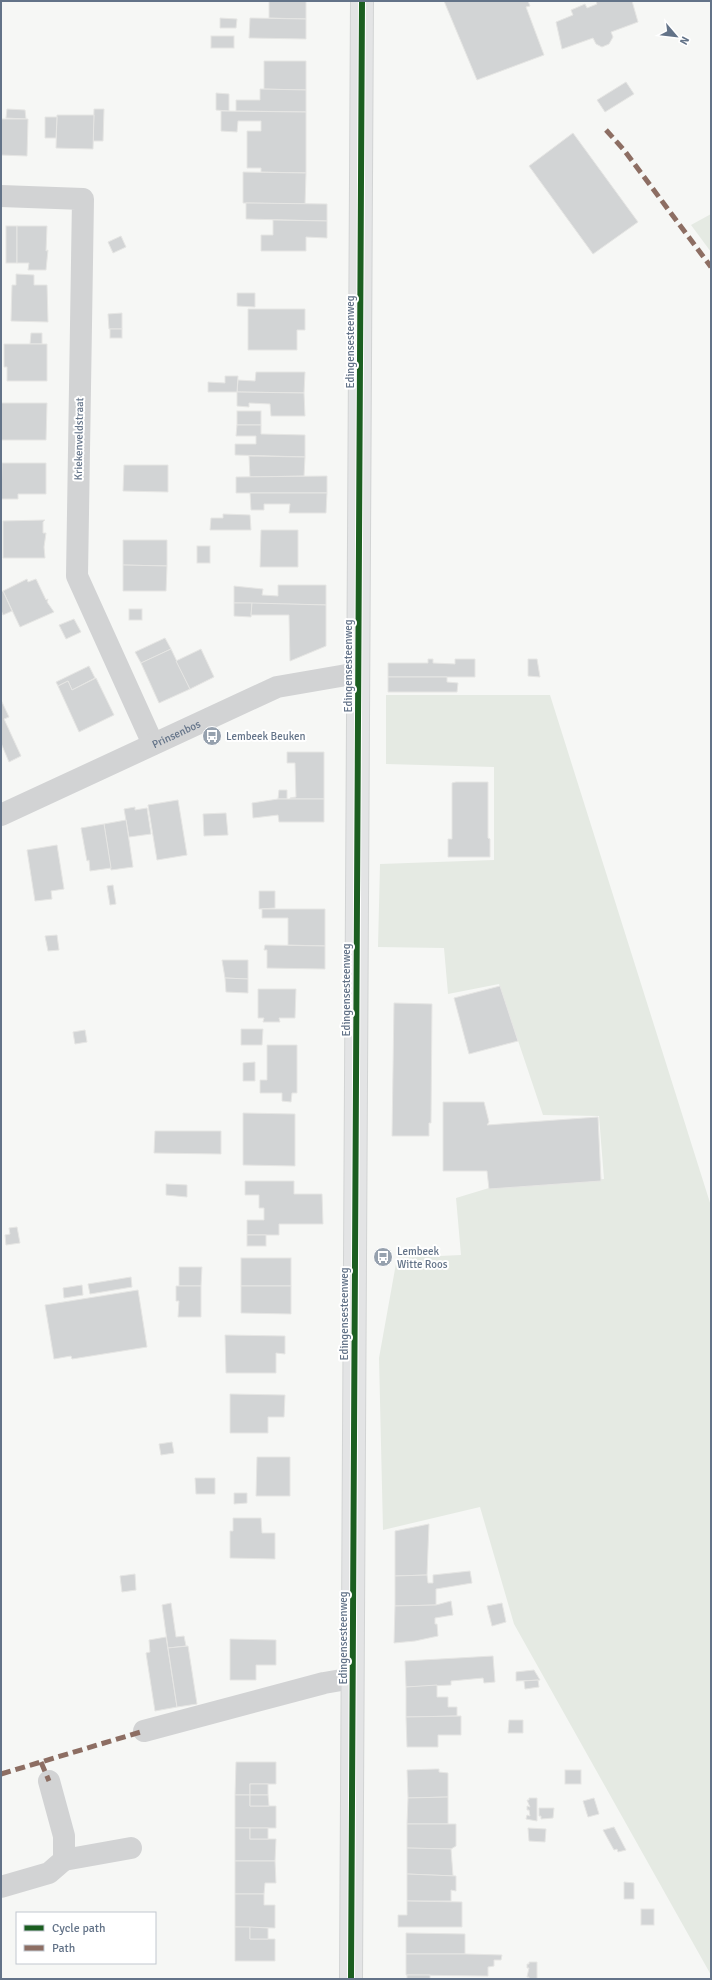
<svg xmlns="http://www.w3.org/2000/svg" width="712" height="1980" font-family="Signika,sans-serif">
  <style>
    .green { fill: #e5eae3 }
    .building { fill: #d2d4d5; stroke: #e6e6e4 }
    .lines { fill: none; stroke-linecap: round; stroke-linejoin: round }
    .major-casing { stroke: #d2d4d4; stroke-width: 24 }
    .minor { stroke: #d2d3d4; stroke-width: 22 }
    .major { stroke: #e3e4e5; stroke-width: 22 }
    .quiet { stroke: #8d6e63; stroke-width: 5; stroke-dasharray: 10 5; stroke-linecap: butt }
    .cycleway-casing { stroke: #fff; stroke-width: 8 }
    .cycleway { stroke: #1b5e20; stroke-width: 6 }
    .labels { text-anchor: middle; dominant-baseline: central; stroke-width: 4; stroke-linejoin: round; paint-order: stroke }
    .street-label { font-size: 11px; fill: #637388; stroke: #fff }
    .poi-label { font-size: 11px; fill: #637388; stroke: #fff; text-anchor: start }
  </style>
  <rect width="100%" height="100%" fill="#f6f7f5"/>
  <g class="green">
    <polygon points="711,214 711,252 691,225"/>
    <polygon points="386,695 550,695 711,1206 711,1975 514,1624 480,1507 383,1530 379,1358 397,1258 461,1255 456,1198 489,1188 604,1179 599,1116 543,1115 499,984 448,994 444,948 378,947 380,864 494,860 494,767 386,764"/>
  </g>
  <g class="building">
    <polygon points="269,1 306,1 306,19 269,18"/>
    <polygon points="444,1 528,1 530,6 526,7 544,55 477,80"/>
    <polygon points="596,1 632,1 638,22 611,32 613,37 609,44 602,47 596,44 593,38 562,49 556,22 573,15 571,10 585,4 587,8 597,4"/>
    <polygon points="220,18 237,19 236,28 220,28"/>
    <polygon points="250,18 306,19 306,39 249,38"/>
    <rect x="211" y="36" width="23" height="12"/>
    <polygon points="264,61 306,61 306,90 264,89"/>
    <polygon points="626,82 634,94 605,112 597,100"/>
    <polygon points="260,89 306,90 306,112 236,111 236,100 260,100"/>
    <polygon points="216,93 229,94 229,111 216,110"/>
    <polygon points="7,109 25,110 26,119 6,118"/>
    <polygon points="94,109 104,109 103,141 93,141"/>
    <polygon points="221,111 306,112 306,173 261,172 261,168 247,168 247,131 261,131 261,121 238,121 237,132 221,131"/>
    <polygon points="57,115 94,115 93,149 56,148"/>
    <polygon points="45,117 57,117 56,138 45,138"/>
    <polygon points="1,119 28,119 27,156 1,155"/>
    <polygon points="573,133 638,222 593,254 529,166"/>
    <polygon points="243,172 306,173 305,204 243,203"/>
    <polygon points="246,203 327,204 327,221 246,219"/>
    <polygon points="273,220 327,221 327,238 306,237 306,251 261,251 261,235 273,235"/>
    <rect x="6" y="226" width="11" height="37"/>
    <polygon points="17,226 47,226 46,251 48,250 46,270 28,270 29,263 17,263"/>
    <polygon points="121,236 126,247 113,253 108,242"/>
    <polygon points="16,274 34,275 34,285 47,285 48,322 11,321 12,285 16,285"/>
    <polygon points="237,293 255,293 255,307 237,306"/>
    <polygon points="248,309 305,309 305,330 297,330 297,350 248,350"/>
    <polygon points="122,313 122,329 109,329 108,314"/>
    <rect x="110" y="329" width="12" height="9"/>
    <polygon points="31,333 42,333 42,344 30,344"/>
    <polygon points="4,344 47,344 47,381 7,381 7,367 4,367"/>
    <polygon points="256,372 305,372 304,393 237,392 238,380 255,381"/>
    <polygon points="225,376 238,376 237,392 208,392 208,382 225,383"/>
    <polygon points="237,392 304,393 305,416 271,416 270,404 249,403 249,407 237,406"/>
    <polygon points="1,403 47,403 46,440 1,440"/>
    <rect x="237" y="411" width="24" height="14"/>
    <polygon points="237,425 261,425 261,434 305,435 305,457 235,455 235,444 256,444 256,436 236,436"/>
    <polygon points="249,456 305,457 304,476 250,477"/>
    <polygon points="2,463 46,463 46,494 18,494 18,499 1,499"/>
    <polygon points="124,465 168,465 168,492 123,491"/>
    <polygon points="327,476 327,493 236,493 236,477"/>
    <polygon points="250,493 327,493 326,513 289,513 290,504 264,504 264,510 251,510"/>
    <polygon points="223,514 250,515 251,530 210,530 211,518 223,518"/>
    <polygon points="45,520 43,522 43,533 46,533 44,547 45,558 3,558 3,521"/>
    <polygon points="261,530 298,530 298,567 260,567"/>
    <polygon points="123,540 167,540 167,566 123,565"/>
    <rect x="197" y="546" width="13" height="17"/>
    <polygon points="123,565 167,566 166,591 123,591"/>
    <polygon points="27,579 28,582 36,579 46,600 48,599 47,602 54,612 20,627 3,591"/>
    <polygon points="278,585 326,585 326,605 234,603 234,586 263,589 262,595 278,596"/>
    <polygon points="3,591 12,611 3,615 1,610 1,592"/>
    <polygon points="234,603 252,603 251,617 234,616"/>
    <polygon points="252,603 326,605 326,646 290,661 289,615 251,615"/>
    <rect x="129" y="609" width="13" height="11"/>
    <polygon points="74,619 81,632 66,639 59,625"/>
    <polygon points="165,638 171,649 141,663 135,652"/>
    <polygon points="171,649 190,689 159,703 141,663"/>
    <polygon points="201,649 214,677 190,689 176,661"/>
    <polygon points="428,659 433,659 433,663 455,664 455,659 475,659 475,677 388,677 388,663 428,663"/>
    <polygon points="528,659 537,659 540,677 528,676"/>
    <polygon points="89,666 95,678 72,690 68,681 58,686 56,682"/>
    <polygon points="388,677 447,677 447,682 458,683 457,692 388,692"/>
    <polygon points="96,678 114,715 79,732 58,686 68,681 72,690"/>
    <polygon points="1,700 9,717 4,719 21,756 9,762 1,743"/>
    <polygon points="287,752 324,752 324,799 290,799 290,798 296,797 295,763 287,763"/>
    <polygon points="456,782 488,782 488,838 490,839 490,857 448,857 448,839 452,839 452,783"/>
    <polygon points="279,790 287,790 287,799 278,799"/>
    <polygon points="278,799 324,799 324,822 279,822 278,815 253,818 252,803"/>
    <polygon points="178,800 187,855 157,860 148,805"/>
    <polygon points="135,807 135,810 147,808 151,834 129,837 124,809"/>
    <polygon points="226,813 228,835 204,836 203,814"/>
    <polygon points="126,820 133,867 111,870 104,824"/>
    <polygon points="104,824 111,868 90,871 89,860 87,861 81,828"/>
    <polygon points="57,845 64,889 51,891 52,899 35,901 27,850"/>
    <polygon points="113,885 116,904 110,905 107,886"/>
    <polygon points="259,891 275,891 275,908 259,909"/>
    <polygon points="262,909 325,909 325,946 288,945 288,918 262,918"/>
    <polygon points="57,935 59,950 48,951 45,936"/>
    <polygon points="265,945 325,946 325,969 267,968 267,950 264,950"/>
    <polygon points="222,960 248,960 248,979 225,978"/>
    <polygon points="225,978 248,979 248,993 226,992"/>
    <polygon points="500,986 518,1041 469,1054 454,998"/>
    <polygon points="258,989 296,989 295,1018 279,1018 280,1022 263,1022 264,1018 258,1018"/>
    <polygon points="394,1003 432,1004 431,1123 429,1123 429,1136 392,1136"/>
    <polygon points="241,1029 263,1029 262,1045 241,1045"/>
    <polygon points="85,1030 87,1042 75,1044 73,1032"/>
    <polygon points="267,1045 297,1045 297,1093 292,1093 291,1102 282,1101 282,1093 260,1093 260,1080 267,1080"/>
    <polygon points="255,1062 255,1081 243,1081 243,1063"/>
    <polygon points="443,1102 484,1102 489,1122 487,1125 598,1117 601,1181 489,1189 487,1171 443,1171"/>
    <polygon points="243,1113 295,1114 295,1166 243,1165"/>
    <polygon points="155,1131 221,1131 221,1154 154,1153"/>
    <polygon points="245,1181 294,1181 294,1194 322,1194 323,1224 279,1224 279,1235 247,1235 247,1220 264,1220 264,1208 259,1208 259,1195 245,1195"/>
    <polygon points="166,1184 187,1185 187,1197 166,1195"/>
    <polygon points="17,1227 20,1243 6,1245 5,1235 10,1234 9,1228"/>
    <rect x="247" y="1235" width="19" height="11"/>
    <rect x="241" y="1258" width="50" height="28"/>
    <polygon points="179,1267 202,1267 201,1286 179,1286"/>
    <polygon points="131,1277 132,1287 90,1294 88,1284"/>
    <polygon points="82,1285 83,1295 64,1298 63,1288"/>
    <polygon points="176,1286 201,1286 201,1317 178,1317 179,1301 176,1301"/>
    <polygon points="241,1286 291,1286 291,1314 241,1313"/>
    <polygon points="138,1290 147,1347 72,1359 71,1356 54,1359 45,1305"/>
    <polygon points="225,1335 285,1336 285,1354 276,1353 276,1373 226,1373"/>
    <polygon points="230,1394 285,1395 284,1417 268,1417 268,1433 230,1433"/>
    <polygon points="172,1442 174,1453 161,1455 159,1444"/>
    <polygon points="257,1457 290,1457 290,1496 256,1496"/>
    <polygon points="195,1478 215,1478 215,1494 196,1494"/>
    <polygon points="234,1493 247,1493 247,1503 234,1504"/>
    <polygon points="233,1518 261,1518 262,1533 275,1533 275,1559 230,1558 230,1531 233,1531"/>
    <polygon points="429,1524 427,1575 395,1576 395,1531"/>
    <polygon points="470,1571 472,1583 436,1589 436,1605 395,1606 395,1576 427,1575 428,1583 433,1583 433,1575"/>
    <polygon points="135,1574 136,1590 122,1592 120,1576"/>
    <polygon points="451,1601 453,1615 435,1618 435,1624 437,1624 438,1636 415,1641 394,1643 395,1606 436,1605"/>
    <polygon points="171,1603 176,1637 184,1636 186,1646 168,1648 162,1605"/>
    <polygon points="502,1603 506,1622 492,1626 487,1606"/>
    <polygon points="166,1637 177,1707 155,1711 146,1653 150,1652 149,1640"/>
    <polygon points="230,1639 276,1640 276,1665 256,1665 256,1680 230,1680"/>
    <polygon points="188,1646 197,1704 177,1707 168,1648"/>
    <polygon points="493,1656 495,1682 484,1683 483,1678 451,1681 451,1685 406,1687 405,1661"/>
    <polygon points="534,1670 540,1680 516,1681 516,1672"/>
    <polygon points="538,1680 539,1687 525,1689 524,1681"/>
    <polygon points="437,1685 437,1697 448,1697 448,1707 457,1707 457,1716 406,1717 406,1687"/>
    <polygon points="461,1716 461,1735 438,1735 438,1747 407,1747 406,1717"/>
    <polygon points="509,1720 523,1720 523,1733 508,1733"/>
    <polygon points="236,1762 276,1762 276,1784 250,1784 250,1795 235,1795"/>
    <polygon points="436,1769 439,1769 439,1772 448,1773 448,1797 408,1798 407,1770"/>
    <rect x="565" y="1770" width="16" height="14"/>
    <rect x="250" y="1784" width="18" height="11"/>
    <polygon points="235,1795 250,1795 250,1806 276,1806 276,1828 235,1828"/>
    <polygon points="250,1795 268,1795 269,1806 250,1806"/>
    <polygon points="448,1797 448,1824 407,1824 408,1798"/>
    <polygon points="529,1798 537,1798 537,1821 526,1819 527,1815 530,1816 529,1810 527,1810 527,1806 530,1807 527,1800 529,1800"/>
    <polygon points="594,1798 599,1814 588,1817 583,1801"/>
    <polygon points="539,1808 554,1808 553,1818 541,1819 541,1816 539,1816"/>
    <polygon points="407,1824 456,1824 456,1846 451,1849 407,1848"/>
    <polygon points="614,1827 626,1850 618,1852 617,1849 614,1850 603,1830"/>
    <polygon points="235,1828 250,1828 250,1839 276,1839 275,1861 235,1861"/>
    <rect x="250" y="1828" width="18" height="11"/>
    <polygon points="528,1828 546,1829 545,1842 529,1841"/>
    <polygon points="407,1848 451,1849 453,1876 407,1874"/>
    <polygon points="235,1861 275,1861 276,1883 265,1883 264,1894 235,1894"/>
    <polygon points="407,1874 456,1876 456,1891 451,1890 451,1901 407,1901"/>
    <polygon points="624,1882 634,1883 634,1899 624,1899"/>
    <polygon points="235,1894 264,1894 264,1905 275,1905 275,1928 235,1927"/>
    <polygon points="407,1901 462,1902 462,1927 398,1927 398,1915 407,1915"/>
    <rect x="641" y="1909" width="13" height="16"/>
    <polygon points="235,1927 250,1927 250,1939 275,1939 275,1961 235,1961"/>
    <polygon points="250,1927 268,1928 268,1939 250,1939"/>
    <polygon points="406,1933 465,1934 465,1954 406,1954"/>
    <polygon points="406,1954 465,1954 502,1955 501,1960 494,1960 494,1966 488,1967 488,1976 406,1975"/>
    <polygon points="529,1962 537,1962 537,1979 527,1979 529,1979 529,1977 527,1977 529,1968 527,1968 527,1964 529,1964"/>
    <rect x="407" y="1975" width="23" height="4"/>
  </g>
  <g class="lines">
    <g class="major-casing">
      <polyline id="major" points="351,1979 362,1"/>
    </g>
    <g class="minor">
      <polyline points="1,196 83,199 77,576 153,744"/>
      <path id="s1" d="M1,815l276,-128 81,-14"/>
      <polyline points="144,1731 324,1683 353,1678"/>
      <polyline points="64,1860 131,1848"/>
      <polyline points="1,1887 49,1873 64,1860 64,1836 49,1781"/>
    </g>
    <use href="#major" class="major"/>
    <g class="quiet">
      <polyline points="606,130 624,150 711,267"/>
      <polyline points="41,1762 49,1781"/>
      <polyline points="1,1774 144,1731"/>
    </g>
    <g class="cycleway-casing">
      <polyline id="cycleway" points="351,1979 362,1"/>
    </g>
    <use href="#cycleway" class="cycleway"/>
  </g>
  <defs>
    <g id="bus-disc" transform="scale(1)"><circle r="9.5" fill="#96a1ae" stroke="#fff"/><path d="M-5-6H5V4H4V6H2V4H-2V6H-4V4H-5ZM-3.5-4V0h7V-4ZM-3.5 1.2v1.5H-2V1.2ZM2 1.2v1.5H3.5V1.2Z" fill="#fff"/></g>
  </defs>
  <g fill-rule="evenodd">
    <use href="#bus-disc" x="212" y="736"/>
    <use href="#bus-disc" x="383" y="1257"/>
  </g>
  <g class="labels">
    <g class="street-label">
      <text transform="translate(350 342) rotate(-90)">Edingensesteenweg</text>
      <text transform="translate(79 439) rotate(-89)">Kriekenveldstraat</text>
      <text transform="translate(348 666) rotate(-90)">Edingensesteenweg</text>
      <text stroke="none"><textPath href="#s1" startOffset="193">Prinsenbos</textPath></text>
      <text transform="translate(346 990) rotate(-90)">Edingensesteenweg</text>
      <text transform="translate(344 1314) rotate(-90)">Edingensesteenweg</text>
      <text transform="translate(343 1638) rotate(-90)">Edingensesteenweg</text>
    </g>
    <g class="poi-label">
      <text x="226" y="736">Lembeek Beuken</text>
      <text x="397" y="1251">Lembeek<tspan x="397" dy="13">Witte Roos</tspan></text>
    </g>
  </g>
  <rect width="712" height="1980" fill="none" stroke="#637388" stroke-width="4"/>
  <rect x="16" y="1912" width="140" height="52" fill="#ffffff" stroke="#c1c7cf"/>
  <rect x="24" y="1925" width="20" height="6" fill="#1b5e20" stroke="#c1c7cf"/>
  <text x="52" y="1932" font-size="12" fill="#637388">Cycle path</text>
  <rect x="24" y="1945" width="20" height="6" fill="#8d6e63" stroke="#c1c7cf"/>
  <text x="52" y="1952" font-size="12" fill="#637388">Path</text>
  <g transform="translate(676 36) rotate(118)" stroke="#ffffff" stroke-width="3" paint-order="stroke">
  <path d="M0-3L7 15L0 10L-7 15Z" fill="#637388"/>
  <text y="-6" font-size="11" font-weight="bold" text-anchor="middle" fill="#637388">N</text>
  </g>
</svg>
